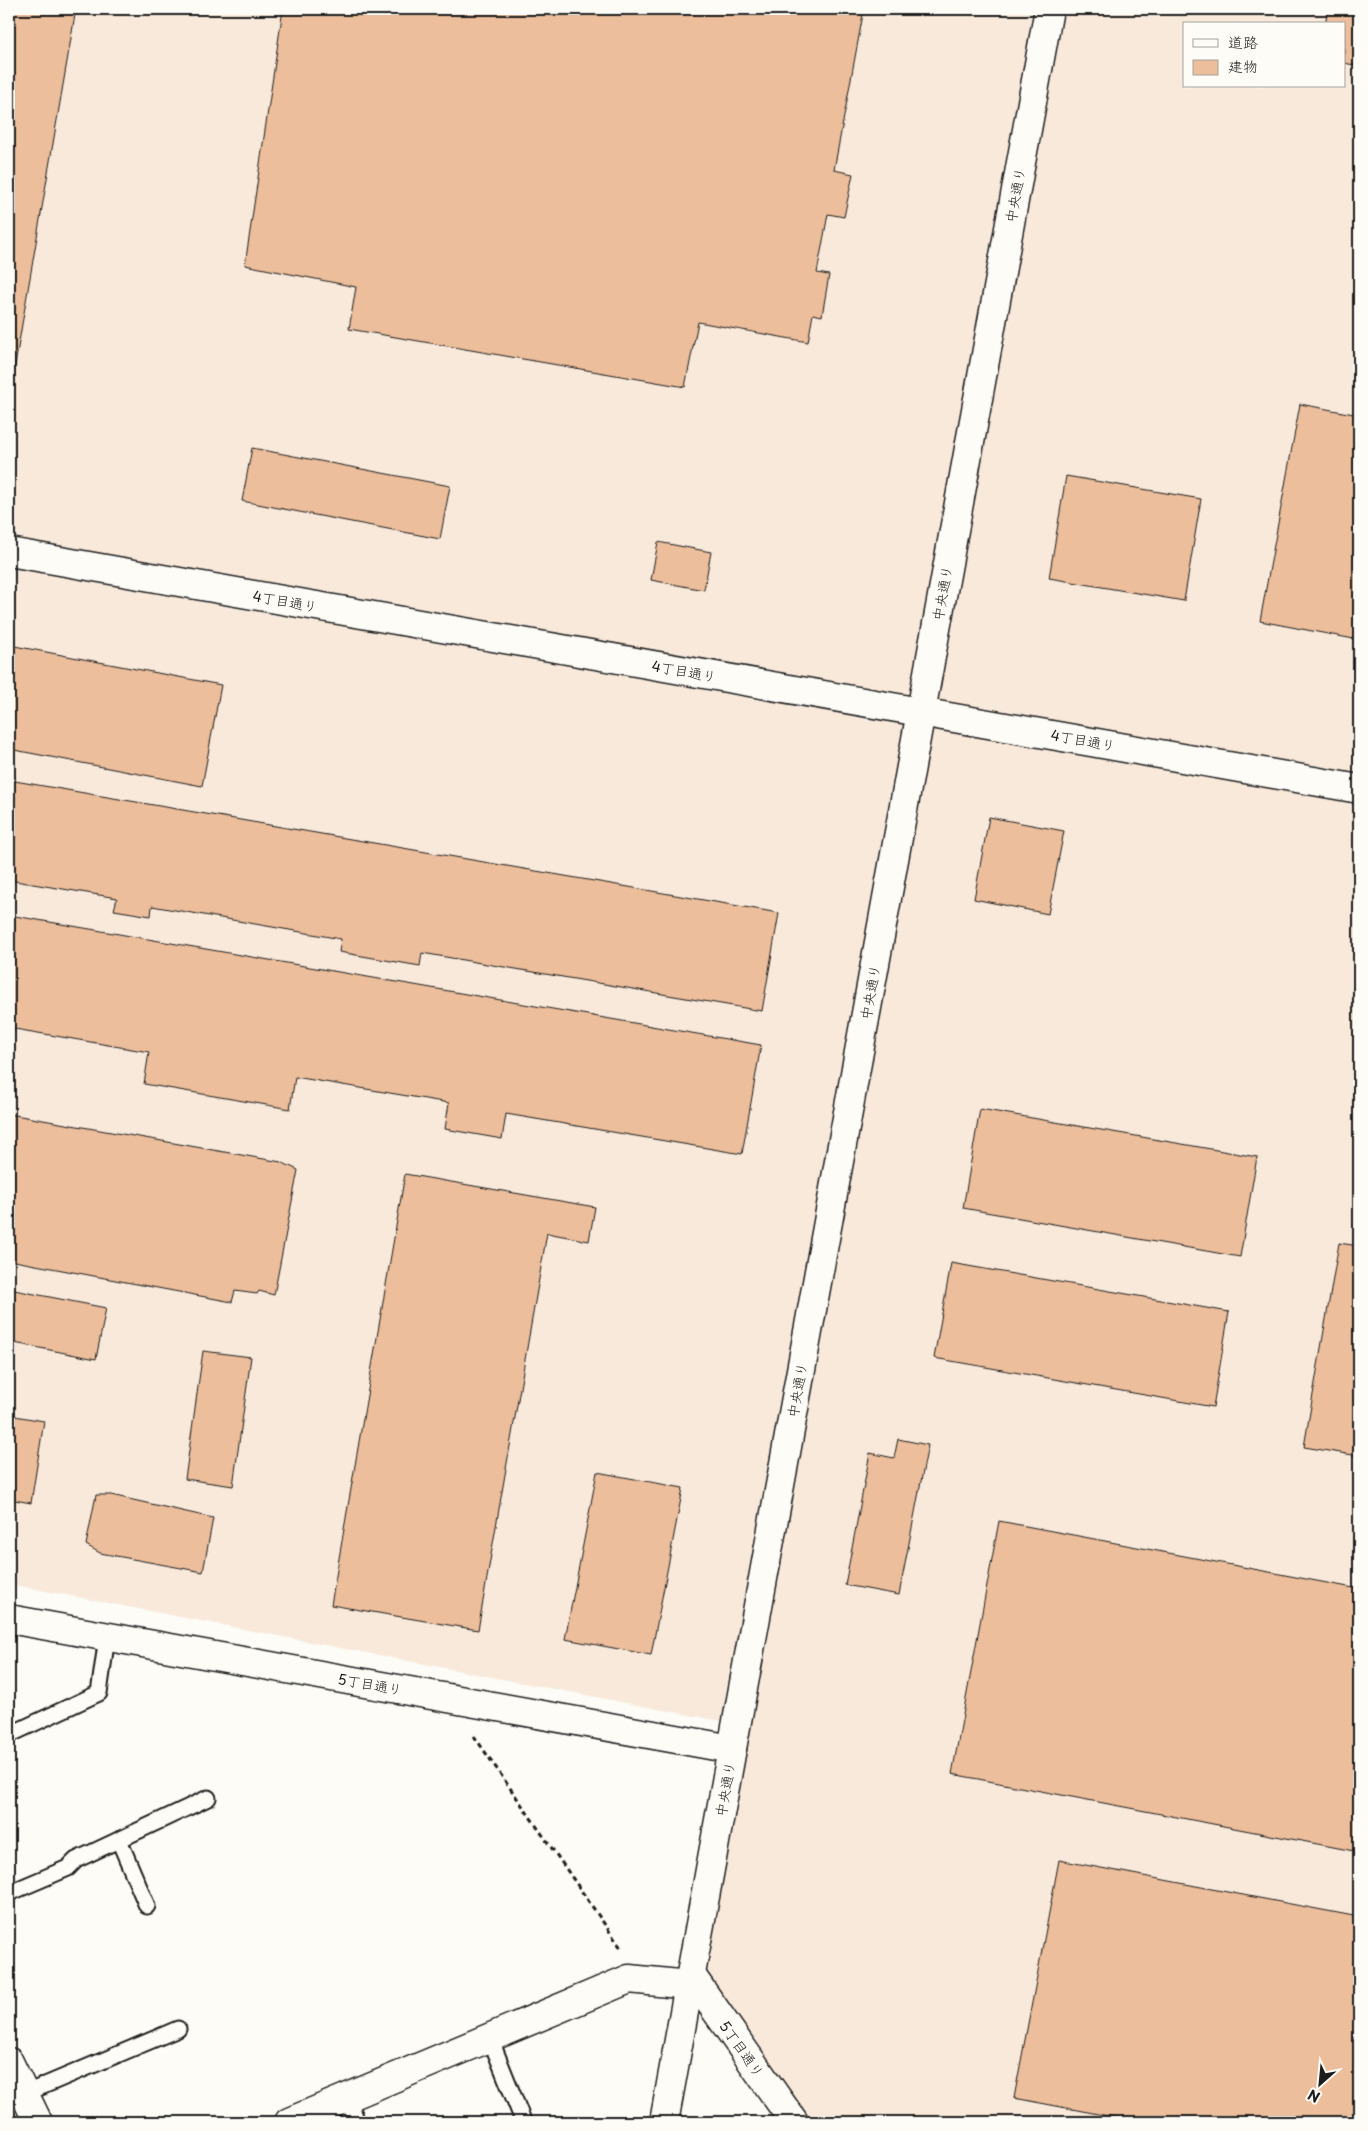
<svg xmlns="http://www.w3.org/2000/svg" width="1368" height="2131" font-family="'Playpen Sans','Klee One',sans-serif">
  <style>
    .built { fill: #f8e9db; fill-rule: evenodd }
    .building { fill: #ecbe9b; stroke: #1c1c1c }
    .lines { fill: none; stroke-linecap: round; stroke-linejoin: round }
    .service-casing { stroke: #1c1c1c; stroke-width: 19 }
    .minor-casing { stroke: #1c1c1c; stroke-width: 31 }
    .tertiary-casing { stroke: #1c1c1c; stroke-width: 31 }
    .path { stroke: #1c1c1c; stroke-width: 3; stroke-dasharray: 5 4; stroke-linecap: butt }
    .service { stroke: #fdfcf7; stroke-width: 15 }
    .minor { stroke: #fdfcf7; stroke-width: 28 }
    .tertiary { stroke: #fdfcf7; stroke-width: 28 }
    .labels { text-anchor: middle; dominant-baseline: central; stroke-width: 4.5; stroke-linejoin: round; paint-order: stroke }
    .street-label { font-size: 14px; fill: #1c1c1c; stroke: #fdfcf7 }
  </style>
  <rect width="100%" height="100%" fill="#fdfcf7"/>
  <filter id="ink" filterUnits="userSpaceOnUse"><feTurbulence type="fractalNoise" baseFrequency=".02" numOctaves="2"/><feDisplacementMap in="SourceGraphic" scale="10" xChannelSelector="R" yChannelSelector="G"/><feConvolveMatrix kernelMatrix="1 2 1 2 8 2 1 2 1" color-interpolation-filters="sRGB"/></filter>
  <g filter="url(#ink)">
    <path class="built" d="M9,9h1350v2113h-555l-113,-147 45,-251 -727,-140zM1184,24h160v62h-160z"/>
    <g class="building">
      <polygon points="9,9 76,9 12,383 9,383"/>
      <polygon points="283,9 864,9 834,170 853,174 844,217 828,214 817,273 829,275 822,316 813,314 808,342 698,322 685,387 349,329 356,287 245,265"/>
      <polygon points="1328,9 1359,9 1359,66 1344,63 1344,24 1325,24"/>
      <polygon points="1300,404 1359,415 1359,640 1260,621"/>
      <polygon points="252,448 450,486 440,539 242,501"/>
      <polygon points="1066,476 1201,499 1184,601 1049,578"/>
      <polygon points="658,542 711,552 704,590 651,580"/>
      <polygon points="9,645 221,685 202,786 9,749"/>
      <polygon points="9,780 779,913 762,1011 422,953 420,966 339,952 341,939 152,906 151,916 114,910 117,898 9,880"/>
      <polygon points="989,817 1064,831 1048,914 974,899"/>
      <polygon points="9,915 761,1045 742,1154 506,1114 502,1139 445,1129 449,1103 295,1077 290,1109 144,1084 149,1052 9,1028"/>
      <polygon points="980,1109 1257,1157 1240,1257 963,1208"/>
      <polygon points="9,1114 281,1162 298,1170 274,1295 259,1291 257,1294 235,1291 232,1302 9,1260"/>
      <polygon points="405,1174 595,1207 589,1241 547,1233 478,1630 331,1605"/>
      <polygon points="1339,1243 1359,1246 1359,1456 1304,1447"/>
      <polygon points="951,1263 1229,1312 1213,1407 934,1358"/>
      <polygon points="9,1289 106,1308 96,1359 9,1342"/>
      <polygon points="203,1351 251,1357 233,1486 185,1479"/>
      <polygon points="9,1415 44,1421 31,1503 9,1499"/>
      <polygon points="898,1439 928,1445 899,1595 845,1585 870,1453 894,1458"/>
      <polygon points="597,1472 683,1488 651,1655 565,1639"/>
      <polygon points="96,1495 111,1495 213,1518 203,1572 100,1553 86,1545"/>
      <polygon points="999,1521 1359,1589 1359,1852 952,1774"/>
      <polygon points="1059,1860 1359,1917 1359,2122 1140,2122 1014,2098"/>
    </g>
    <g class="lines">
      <g class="service-casing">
        <g id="service">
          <polyline points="9,1735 99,1693 107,1637"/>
          <polyline points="119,1840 147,1906"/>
          <polyline points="9,1893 68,1868 76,1860 208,1798"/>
          <polyline points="490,2038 522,2118"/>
          <polyline points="24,2094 178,2029"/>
          <polyline points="348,2098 357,2122"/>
        </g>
      </g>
      <g class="minor-casing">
        <g id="minor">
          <polyline points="9,2062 38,2122"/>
          <polyline points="289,2122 629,1979 689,1985"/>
        </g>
      </g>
      <g class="tertiary-casing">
        <g id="tertiary">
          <polyline points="9,552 1359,789"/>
          <polyline points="9,1619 732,1749"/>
          <polyline points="691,1975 794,2122"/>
          <polyline points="664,2122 1049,9"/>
        </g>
      </g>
      <polyline class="path" points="474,1736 621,1948"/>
      <use href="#service" class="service"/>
      <use href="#minor" class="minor"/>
      <use href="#tertiary" class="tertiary"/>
    </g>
  </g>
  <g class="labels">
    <g class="street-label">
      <text transform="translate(1015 195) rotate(-80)">中央通り</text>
      <text transform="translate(942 593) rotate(-80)">中央通り</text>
      <text transform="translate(285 601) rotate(10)">4丁目通り</text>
      <text transform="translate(684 671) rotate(10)">4丁目通り</text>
      <text transform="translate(1083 740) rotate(10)">4丁目通り</text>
      <text transform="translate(870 992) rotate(-80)">中央通り</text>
      <text transform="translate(797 1390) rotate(-80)">中央通り</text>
      <text transform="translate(370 1684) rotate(10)">5丁目通り</text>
      <text transform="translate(725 1789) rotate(-80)">中央通り</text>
      <text transform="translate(742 2049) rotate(55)">5丁目通り</text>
    </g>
  </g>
  <rect width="1368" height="2131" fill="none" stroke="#fdfcf7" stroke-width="30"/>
  <rect x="15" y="15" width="1338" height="2101" fill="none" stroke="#1c1c1c" stroke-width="2" filter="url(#ink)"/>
  <rect x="1183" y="22" width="162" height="65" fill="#fdfcf7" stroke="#a3a29f"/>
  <rect x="1193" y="39" width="25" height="8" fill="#fdfcf7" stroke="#a3a29f"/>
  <text x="1228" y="48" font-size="15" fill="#1c1c1c">道路</text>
  <rect x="1193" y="60" width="25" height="15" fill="#ecbe9b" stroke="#a3a29f"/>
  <text x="1228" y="72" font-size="15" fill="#1c1c1c">建物</text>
  <g transform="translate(1320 2084) rotate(207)" stroke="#fdfcf7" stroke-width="4" paint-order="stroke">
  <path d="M0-4L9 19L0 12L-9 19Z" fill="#1c1c1c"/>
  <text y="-8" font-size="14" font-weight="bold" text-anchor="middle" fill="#1c1c1c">N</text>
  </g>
</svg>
